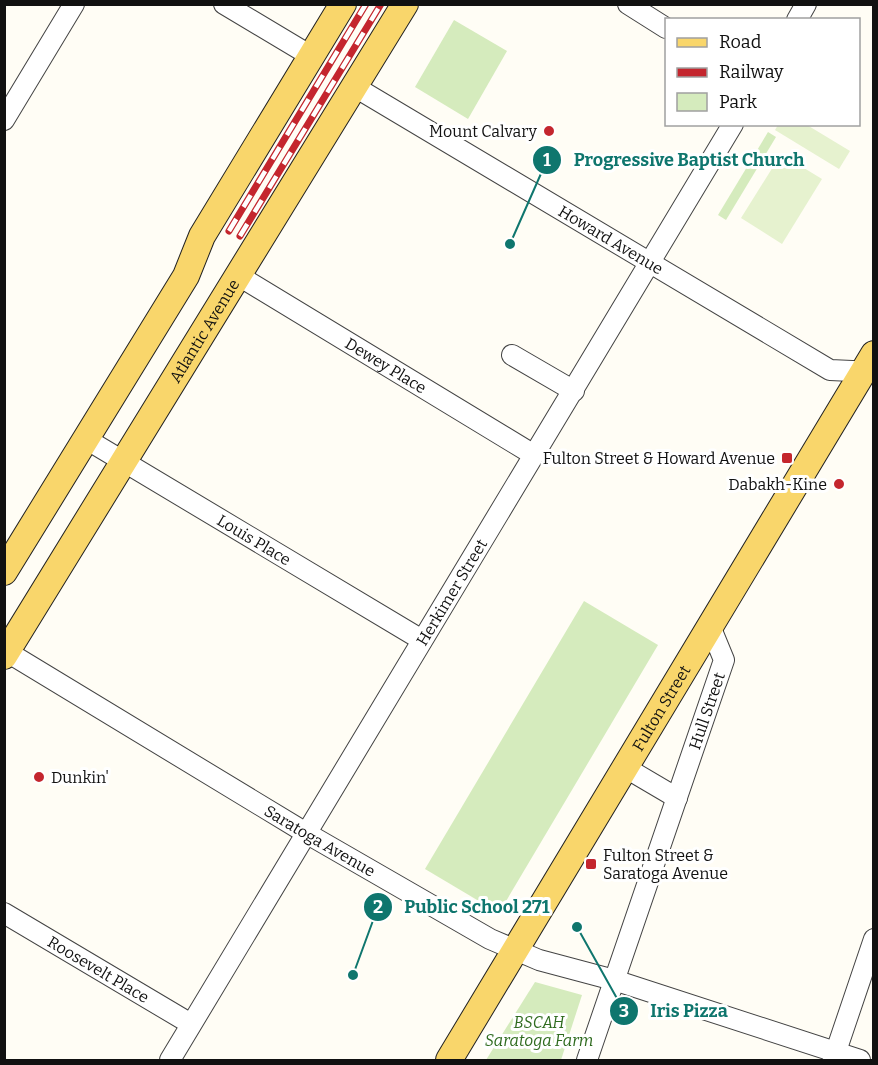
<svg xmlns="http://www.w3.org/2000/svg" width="878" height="1065" font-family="Bitter,serif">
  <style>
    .green { fill: #d5ebbd }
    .pitch { fill: #e6f2cf }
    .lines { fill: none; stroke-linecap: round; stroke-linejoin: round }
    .minor-casing { stroke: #444; stroke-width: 22 }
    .major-casing { stroke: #222; stroke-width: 28 }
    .minor { stroke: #fff; stroke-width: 20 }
    .major { stroke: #f9d66b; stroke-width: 26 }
    .rail-casing { stroke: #c4262e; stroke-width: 7 }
    .rail { stroke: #fff; stroke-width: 4.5; stroke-dasharray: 14; stroke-linecap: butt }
    .poi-dot { fill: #c4262e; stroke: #fff; stroke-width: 2 }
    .labels { text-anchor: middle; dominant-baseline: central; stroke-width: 6; stroke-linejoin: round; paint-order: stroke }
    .poi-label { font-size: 16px; fill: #111; stroke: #fff; text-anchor: end }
    .street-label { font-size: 16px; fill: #111; stroke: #fff }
    .park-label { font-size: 16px; font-style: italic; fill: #2f6b1f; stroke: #fff }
    .leader { fill: none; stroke: #0f766e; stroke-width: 2 }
    .callout-dot { fill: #0f766e; stroke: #fff; stroke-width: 2 }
    .mark-label { font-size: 18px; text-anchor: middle; font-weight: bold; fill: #fff }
    .callout-label { font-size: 18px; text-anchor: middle; font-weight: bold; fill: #0f766e; stroke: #fff; stroke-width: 6; stroke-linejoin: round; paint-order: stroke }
  </style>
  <rect width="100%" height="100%" fill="#fffdf5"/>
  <g class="green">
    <polygon points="454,20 507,51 468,119 415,87"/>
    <polygon points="768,132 776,137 726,220 718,215"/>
    <polygon points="584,601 658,645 499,913 425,869"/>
    <polygon points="535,982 582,995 561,1060 486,1060"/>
  </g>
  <g class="pitch">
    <polygon points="778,125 807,125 850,151 839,169 775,130"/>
    <polygon points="781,154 822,179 782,244 741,218"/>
  </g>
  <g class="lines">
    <g class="minor-casing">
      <g id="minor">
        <polyline points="224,4 311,56"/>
        <polyline points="628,4 666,28"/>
        <polyline points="797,20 806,4"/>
        <path id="s1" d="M355,87l475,283 44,2"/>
        <polyline points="4,120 74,4"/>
        <path id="s2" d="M239,276l295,179"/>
        <polyline points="512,355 574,391"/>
        <path id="s3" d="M86,439l336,201"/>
        <path id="s4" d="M4,650l302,183 184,106 49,21 75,20 246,80"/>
        <polyline points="626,768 677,798"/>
        <path id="s5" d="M4,913l187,111"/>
        <path id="s6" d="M170,1060l563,-936"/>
        <path id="s7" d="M587,1060l137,-400 -14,-34"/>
        <polyline points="833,1060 874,939"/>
      </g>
    </g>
    <g class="major-casing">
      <g id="major">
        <polyline points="4,572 186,276 202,236 343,4"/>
        <path id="s8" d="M4,656l401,-652"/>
        <path id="s9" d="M449,1060l425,-706"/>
      </g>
    </g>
    <use href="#minor" class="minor"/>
    <use href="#major" class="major"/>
    <g class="rail-casing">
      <g id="rail">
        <polyline points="229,231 366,4"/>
        <polyline points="240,236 381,4"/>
      </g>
    </g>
    <use href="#rail" class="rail"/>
  </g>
  <g class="poi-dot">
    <circle cx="549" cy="131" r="6"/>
    <rect x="781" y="452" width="12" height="12" rx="3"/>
    <circle cx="839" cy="484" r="6"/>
    <circle cx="39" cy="777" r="6"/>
    <rect x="585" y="858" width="12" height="12" rx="3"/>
  </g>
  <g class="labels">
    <g class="poi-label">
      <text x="537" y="131">Mount Calvary</text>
      <text x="775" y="458">Fulton Street &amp; Howard Avenue</text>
      <text x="827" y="484">Dabakh-Kine</text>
      <text x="51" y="777" text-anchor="start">Dunkin'</text>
      <text x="603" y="855" text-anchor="start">Fulton Street &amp;<tspan x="603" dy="18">Saratoga Avenue</tspan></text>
    </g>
    <g class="street-label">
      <text stroke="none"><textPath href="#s1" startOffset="298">Howard Avenue</textPath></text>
      <text stroke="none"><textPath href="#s8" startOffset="382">Atlantic Avenue</textPath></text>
      <text stroke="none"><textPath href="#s2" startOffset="172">Dewey Place</textPath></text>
      <text stroke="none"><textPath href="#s3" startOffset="196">Louis Place</textPath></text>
      <text stroke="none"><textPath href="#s6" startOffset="546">Herkimer Street</textPath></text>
      <text stroke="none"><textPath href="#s9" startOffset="411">Fulton Street</textPath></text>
      <text stroke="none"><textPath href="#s7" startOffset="369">Hull Street</textPath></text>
      <text stroke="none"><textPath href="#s4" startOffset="369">Saratoga Avenue</textPath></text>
      <text stroke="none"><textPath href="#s5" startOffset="110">Roosevelt Place</textPath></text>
    </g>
    <g class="park-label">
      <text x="539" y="1022">BSCAH<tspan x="539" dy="18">Saratoga Farm</tspan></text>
    </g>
  </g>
  <path class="leader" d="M510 244L547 160M353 975L378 907M577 927L624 1011"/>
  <g class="callout-dot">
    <circle cx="510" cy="244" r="6"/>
    <circle cx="353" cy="975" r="6"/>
    <circle cx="577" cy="927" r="6"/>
    <circle cx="547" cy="160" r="15"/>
    <circle cx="378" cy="907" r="15"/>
    <circle cx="624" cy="1011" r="15"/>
  </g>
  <g class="mark-label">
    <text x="547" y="166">1</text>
    <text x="378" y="913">2</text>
    <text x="624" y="1017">3</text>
  </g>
  <g class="callout-label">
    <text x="689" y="166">Progressive Baptist Church</text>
    <text x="477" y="913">Public School 271</text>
    <text x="689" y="1017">Iris Pizza</text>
  </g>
  <rect width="878" height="1065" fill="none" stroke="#111111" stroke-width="12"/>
  <rect x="665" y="18" width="195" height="108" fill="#ffffff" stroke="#a0a0a0" stroke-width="1.5"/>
  <rect x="677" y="38" width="30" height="9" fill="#f9d66b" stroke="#a0a0a0" stroke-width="1.5"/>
  <text x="719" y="48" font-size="18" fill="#111111">Road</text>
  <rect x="677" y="68" width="30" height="9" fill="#c4262e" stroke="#a0a0a0" stroke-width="1.5"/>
  <text x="719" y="78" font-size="18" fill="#111111">Railway</text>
  <rect x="677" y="93" width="30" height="18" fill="#d5ebbd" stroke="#a0a0a0" stroke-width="1.5"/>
  <text x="719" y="108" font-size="18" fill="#111111">Park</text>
</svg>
